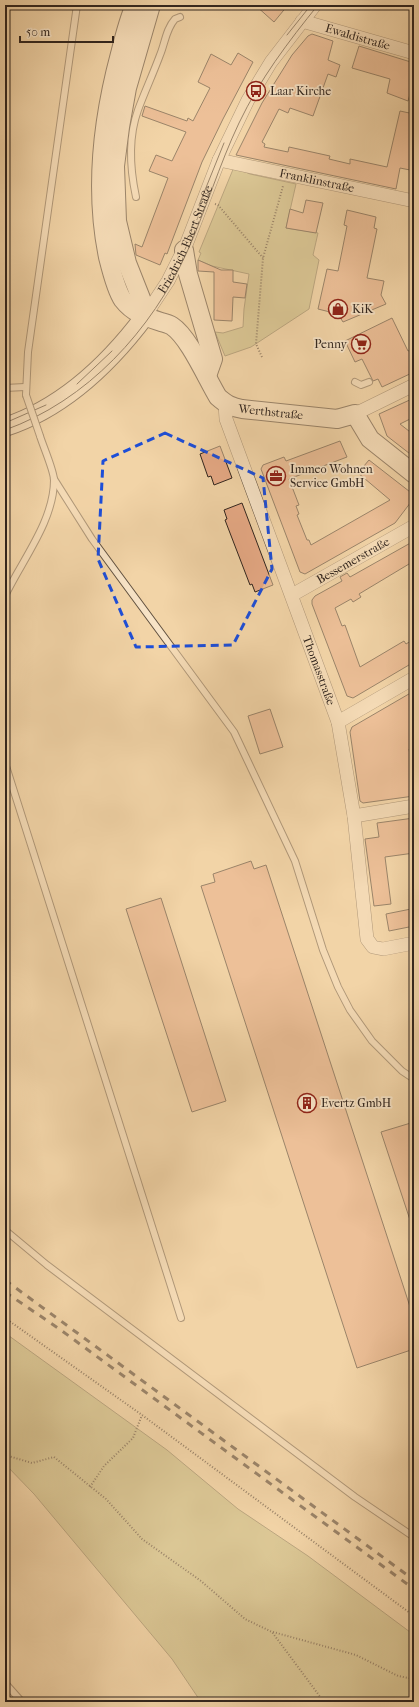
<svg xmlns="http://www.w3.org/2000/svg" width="419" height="1707" font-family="'IM FELL French Canon',serif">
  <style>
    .green { fill: #c2bb82; stroke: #7a7050 }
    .building { fill: #e6a985; stroke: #31251e }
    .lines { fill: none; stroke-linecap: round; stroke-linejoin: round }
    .lane-casing { stroke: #615140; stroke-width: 8 }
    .street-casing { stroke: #615140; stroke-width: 14 }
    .secondary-casing { stroke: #31251e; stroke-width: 20 }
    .path { stroke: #31251e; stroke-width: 2; stroke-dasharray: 1 2; stroke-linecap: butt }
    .lane { stroke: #f7e3c6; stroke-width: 6 }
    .street { stroke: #f7e3c6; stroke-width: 13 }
    .secondary { stroke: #f7e3c6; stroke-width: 18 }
    .tram { stroke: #31251e; stroke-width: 1 }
    .rail { stroke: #31251e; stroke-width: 3; stroke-dasharray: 7 7; stroke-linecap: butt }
    .lane-bridge-casing { stroke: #615140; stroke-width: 8; stroke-linecap: butt }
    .lane-bridge { stroke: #f7e3c6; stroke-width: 6 }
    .marked { fill: none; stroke: #1d4ed8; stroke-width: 3; stroke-dasharray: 8 5; stroke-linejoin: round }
    .labels { text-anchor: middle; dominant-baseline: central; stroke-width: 3.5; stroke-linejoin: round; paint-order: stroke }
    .street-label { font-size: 12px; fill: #31251e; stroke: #f7e3c6 }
    .poi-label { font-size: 12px; fill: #31251e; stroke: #f7e3c6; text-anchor: start }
  </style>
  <rect width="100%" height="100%" fill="#f2d4a7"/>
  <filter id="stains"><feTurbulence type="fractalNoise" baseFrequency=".005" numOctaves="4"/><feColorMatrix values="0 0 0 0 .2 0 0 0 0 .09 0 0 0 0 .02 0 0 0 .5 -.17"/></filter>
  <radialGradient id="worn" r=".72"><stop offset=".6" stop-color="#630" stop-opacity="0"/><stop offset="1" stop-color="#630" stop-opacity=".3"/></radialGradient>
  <g class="green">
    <polygon points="234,167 250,174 296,184 286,228 318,233 313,255 319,260 309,309 251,347 225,356 215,332 223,333 243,327 244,309 249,274 212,266 198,260 201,253 199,252"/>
    <polygon points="5,1333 167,1450 238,1509 308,1556 414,1635 414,1702 201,1702 172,1659 34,1494 5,1464"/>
  </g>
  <g class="building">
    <polygon points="255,5 288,5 274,22"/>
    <polygon points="312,34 333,41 328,60 340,65 336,77 328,74 313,116 290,108 288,113 279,109 262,142 265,144 264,147 288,152 289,147 330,156 329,159 350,164 350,159 387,167 400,111 414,114 414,152 410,170 400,168 396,189 236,155 262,103 292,55 308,36"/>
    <polygon points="359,46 414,63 414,80 408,101 387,93 390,79 352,68"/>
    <polygon points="238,53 253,62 223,119 202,162 167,254 165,253 160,265 136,255 135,244 142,247 168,178 149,171 156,155 172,161 186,132 142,116 145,106 187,121 188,118 193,121 210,88 198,82 211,54 231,65"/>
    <polygon points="306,200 323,203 316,233 286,228 290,209 303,213"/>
    <polygon points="347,210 376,217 374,228 377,229 367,278 384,281 381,295 386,304 343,322 338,314 318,309 327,269 338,271 347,226 344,225"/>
    <polygon points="198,260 221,270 233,270 233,282 247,284 245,298 233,297 232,321 214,320 214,272 198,271"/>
    <polygon points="392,318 408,351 411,350 414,356 414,372 382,387 378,379 373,381 362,359 355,362 345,341"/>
    <polygon points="414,398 414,417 400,424 414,435 414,457 387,436 379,414"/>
    <polygon points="340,441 347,457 289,479 299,505 296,506 299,514 297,515 307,540 309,540 311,545 390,500 358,473 369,460 414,495 414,498 395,523 305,574 300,572 261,469 263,465 284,457 286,461"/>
    <polygon points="220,446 232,478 214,485 211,476 208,477 200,454"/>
    <polygon points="242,503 273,585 255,592 252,584 250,585 225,520 227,519 224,510"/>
    <polygon points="414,541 414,561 359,594 361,597 353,602 351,599 335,608 342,626 345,625 360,667 404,641 406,644 414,639 414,662 353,698 347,696 312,604 312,600 315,596 342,581 340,577 347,573 350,577"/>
    <polygon points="414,691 414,748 409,749 414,778 414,796 363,803 360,801 350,732 352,727"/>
    <polygon points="270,709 283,747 260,754 248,716"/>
    <polygon points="414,818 414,853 385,857 391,904 374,906 365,839 379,837 377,823"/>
    <polygon points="251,861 254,869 266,865 414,1319 414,1349 357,1368 201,886 215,882 213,874"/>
    <polygon points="161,898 226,1101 192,1112 126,909"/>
    <polygon points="411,909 414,909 414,926 389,931 386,914"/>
    <polygon points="414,1122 414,1226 412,1226 381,1132"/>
  </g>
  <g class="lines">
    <g class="lane-casing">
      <g id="lane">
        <path d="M136,197c-6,-28 -8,-59 2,-87 7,-19 15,-36 22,-55 5,-12 6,-26 15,-36l5,-2"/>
        <polyline points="355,382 361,385 369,382"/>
        <polyline points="5,388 25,387"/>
        <polyline points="26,395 28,352 77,5"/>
        <polyline points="54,479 92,539 234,732 295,861 323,950 338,987 350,1010 372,1041 402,1071 414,1079"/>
        <path d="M5,596c17,-36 49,-75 49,-116 0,-9 -11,-34 -14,-44"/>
        <polyline points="5,763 181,1318"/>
        <polyline points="5,1230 47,1265 355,1497 414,1537"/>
        <polyline points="5,1683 22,1702"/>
      </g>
    </g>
    <g class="street-casing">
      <g id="street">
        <path id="s1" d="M302,21l112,32"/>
        <path id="s2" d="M219,160l195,41"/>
        <path id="s3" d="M145,316l23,-35 18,-36 33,-85 29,-60 23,-38 44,-57"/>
        <path id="s4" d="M225,404l1,15 112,303 16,94 13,123 6,8 10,2 31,-6"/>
        <polyline points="355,414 414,385"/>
        <path id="s5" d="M292,595l122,-69"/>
        <polyline points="338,722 414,678"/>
        <polyline points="354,816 414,806"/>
      </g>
    </g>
    <g class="secondary-casing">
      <g id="secondary">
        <path id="s6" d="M135,5c-7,16 -11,33 -15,49 -18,67 -26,135 -12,203 3,12 8,33 15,43 10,13 23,17 38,22 4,1 8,2 11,4 17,11 35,53 46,71 8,7 13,10 24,12l95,10 18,-5 15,25 44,35"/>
        <polyline points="184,250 188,274 213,359 207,376"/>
        <polyline points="145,316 144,306 127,263 117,221 115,166 120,127 127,88 151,5"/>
        <path d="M5,427c58,-19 104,-63 140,-111"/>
      </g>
    </g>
    <g class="path">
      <polyline points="215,204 218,205 263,258"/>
      <polyline points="262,357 256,344 263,258 283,186"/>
      <polyline points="5,1318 142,1415 414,1616"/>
      <polyline points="5,1455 32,1463 54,1457 106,1499 142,1539 201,1581 245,1619 272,1632 324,1702"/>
      <polyline points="90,1487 104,1466 133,1438 142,1415"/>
      <polyline points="273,1632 356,1655 398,1676 414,1679"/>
    </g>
    <use href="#lane" class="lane"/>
    <use href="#street" class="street"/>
    <use href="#secondary" class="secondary"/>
    <g class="tram">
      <polyline points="287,35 311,5"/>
      <polyline points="199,205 224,143"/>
      <polyline points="77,384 112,351"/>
      <polyline points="5,423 46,405"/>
      <path d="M5,430c82,-29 147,-100 182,-178 19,-42 32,-87 52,-129 21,-44 49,-81 79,-118"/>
    </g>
    <g class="rail">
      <polyline points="5,1280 414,1580"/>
      <polyline points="5,1292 58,1328 414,1589"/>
    </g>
    <g class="lane-bridge-casing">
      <polyline id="lane-bridge" points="26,395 40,436"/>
    </g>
    <use href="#lane-bridge" class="lane-bridge"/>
  </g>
  <path d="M0 0H419V1707H0ZM165,433l98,45 9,91 -39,76 -97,2 -38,-88 5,-98z" fill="#f2d4a7" fill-opacity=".55" fill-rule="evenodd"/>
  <path class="marked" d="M165,433l98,45 9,91 -39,76 -97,2 -38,-88 5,-98z"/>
  <defs>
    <g id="bus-ring" transform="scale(1)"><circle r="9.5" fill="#f7e3c6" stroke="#8f2418" stroke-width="1.5"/><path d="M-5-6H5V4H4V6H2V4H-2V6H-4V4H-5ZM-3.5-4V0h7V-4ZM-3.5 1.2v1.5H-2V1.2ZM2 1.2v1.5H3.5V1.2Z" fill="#8f2418"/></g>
    <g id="shop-ring" transform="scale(1)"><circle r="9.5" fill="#f7e3c6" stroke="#8f2418" stroke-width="1.5"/><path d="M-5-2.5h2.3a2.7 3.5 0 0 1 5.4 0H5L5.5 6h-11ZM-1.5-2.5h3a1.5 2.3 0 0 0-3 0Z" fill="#8f2418"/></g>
    <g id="supermarket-ring" transform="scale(1)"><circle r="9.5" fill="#f7e3c6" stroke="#8f2418" stroke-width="1.5"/><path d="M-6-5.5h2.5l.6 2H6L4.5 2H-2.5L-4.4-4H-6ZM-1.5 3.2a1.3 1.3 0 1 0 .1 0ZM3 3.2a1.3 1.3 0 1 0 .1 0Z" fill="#8f2418"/></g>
    <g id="office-ring" transform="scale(1)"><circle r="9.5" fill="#f7e3c6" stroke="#8f2418" stroke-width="1.5"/><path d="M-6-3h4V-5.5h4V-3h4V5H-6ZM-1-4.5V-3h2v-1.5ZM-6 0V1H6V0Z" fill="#8f2418"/></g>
    <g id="building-ring" transform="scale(1)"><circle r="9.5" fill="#f7e3c6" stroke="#8f2418" stroke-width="1.5"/><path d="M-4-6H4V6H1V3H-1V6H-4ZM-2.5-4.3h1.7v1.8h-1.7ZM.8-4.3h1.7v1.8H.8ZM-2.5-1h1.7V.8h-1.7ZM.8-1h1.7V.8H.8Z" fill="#8f2418"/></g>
  </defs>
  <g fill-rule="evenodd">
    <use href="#bus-ring" x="256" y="91"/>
    <use href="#shop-ring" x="338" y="309"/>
    <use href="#supermarket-ring" x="361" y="344"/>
    <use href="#office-ring" x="276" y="476"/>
    <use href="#building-ring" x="307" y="1103"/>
  </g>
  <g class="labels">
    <g class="street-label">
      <text stroke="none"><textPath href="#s1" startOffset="58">Ewaldistraße</textPath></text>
      <text stroke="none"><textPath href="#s2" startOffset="100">Franklinstraße</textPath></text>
      <text stroke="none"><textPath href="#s3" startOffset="87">Friedrich-Ebert-Straße</textPath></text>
      <text stroke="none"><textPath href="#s6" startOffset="500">Werthstraße</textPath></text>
      <text stroke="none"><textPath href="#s5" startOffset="70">Bessemerstraße</textPath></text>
      <text stroke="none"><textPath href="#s4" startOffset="283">Thomasstraße</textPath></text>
    </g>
    <g class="poi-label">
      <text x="270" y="91">Laar Kirche</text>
      <text x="352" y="309">KiK</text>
      <text x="347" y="344" text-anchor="end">Penny</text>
      <text x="290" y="469">Immeo Wohnen<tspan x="290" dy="14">Service GmbH</tspan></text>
      <text x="321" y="1103">Evertz GmbH</text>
    </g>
  </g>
  <rect width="419" height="1707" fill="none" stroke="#f2d4a7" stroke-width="20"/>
  <rect x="6" y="6" width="407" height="1695" fill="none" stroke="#31251e" stroke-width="2"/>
  <rect x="10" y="10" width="399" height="1687" fill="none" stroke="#31251e"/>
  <path d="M20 36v6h93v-6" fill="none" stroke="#31251e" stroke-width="2"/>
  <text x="26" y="36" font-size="12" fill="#31251e" stroke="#f7e3c6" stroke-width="3" paint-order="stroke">50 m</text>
  <rect width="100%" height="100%" filter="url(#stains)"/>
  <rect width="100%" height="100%" fill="url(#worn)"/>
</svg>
